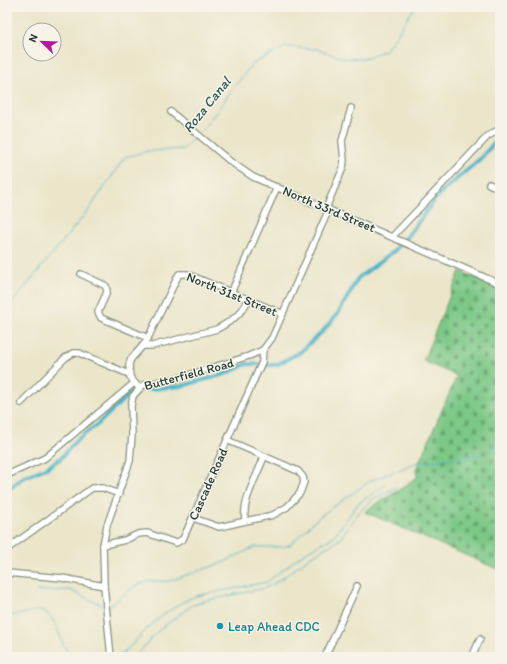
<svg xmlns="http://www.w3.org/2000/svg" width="507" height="664" font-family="Itim,sans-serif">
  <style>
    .cemetery { fill: url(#cemetery-stones); stroke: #4d825d }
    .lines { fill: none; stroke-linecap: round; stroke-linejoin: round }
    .stream { stroke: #4bb4c9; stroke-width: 1 }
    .canal { stroke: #4bb4c9; stroke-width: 4 }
    .minor-casing { stroke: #85927f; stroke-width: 8 }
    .minor { stroke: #fff; stroke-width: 5.5 }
    .culture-dot { fill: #0f9aa8; stroke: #f7f3e8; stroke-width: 1.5 }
    .labels { text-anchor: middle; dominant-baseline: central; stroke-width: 3; stroke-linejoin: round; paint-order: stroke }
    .street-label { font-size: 13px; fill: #1f3d34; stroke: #f7f3e8 }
    .culture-label { font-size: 13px; fill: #0d838f; stroke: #f7f3e8; text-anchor: start }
    .water-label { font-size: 14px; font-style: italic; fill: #2a5b59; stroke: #f7f3e8 }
  </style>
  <defs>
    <pattern id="cemetery-stones" width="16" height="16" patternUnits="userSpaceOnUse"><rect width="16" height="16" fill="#7bc886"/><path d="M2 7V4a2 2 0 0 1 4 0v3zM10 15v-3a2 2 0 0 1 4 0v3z" fill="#64a46e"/></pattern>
  </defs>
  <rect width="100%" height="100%" fill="#f7f3e8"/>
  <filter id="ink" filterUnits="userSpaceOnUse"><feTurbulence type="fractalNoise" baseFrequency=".025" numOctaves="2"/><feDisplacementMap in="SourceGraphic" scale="8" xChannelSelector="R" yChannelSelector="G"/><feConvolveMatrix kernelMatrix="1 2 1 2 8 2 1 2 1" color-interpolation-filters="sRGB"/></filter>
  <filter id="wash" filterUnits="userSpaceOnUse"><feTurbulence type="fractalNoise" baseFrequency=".012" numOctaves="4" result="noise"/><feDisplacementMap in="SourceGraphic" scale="16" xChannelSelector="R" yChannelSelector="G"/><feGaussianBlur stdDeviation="0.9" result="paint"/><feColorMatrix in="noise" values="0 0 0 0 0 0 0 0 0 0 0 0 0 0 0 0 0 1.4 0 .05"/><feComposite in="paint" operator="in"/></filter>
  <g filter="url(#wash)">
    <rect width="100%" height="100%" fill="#ebe6ca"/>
    <path class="cemetery" d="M460,271l40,17v282l-135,-58c11,-9 22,-14 34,-22 7,-4 10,-9 18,-12l-1,-9 41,-93 -34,-15z"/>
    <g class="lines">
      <g class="stream">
        <polyline points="200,133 252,64 286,47 317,49 343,58 362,59 386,50 415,7"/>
        <polyline points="7,309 90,208 125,157 148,151 183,149 196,136"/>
        <polyline points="488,451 500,446"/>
        <polyline points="36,591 70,590 103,606"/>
        <polyline points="109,606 135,586 149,581 169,581 222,563 255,547 282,547 290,545 319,517 370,481 416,463 483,454"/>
        <path d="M7,615c15,2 24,-6 34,-4 16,2 19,35 30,46"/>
        <path d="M116,657c14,-7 22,-20 33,-30 14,-13 29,-24 47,-31l71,-14 37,-29 29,-16 25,-33 27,-19"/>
        <polyline points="135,657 158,631 191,606 204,601 266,588 280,580 310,557 339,540 360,511 375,498 397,487"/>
      </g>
      <g class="canal">
        <polyline points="142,390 182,386 225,374 247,364 276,365 299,353 323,331 339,312 358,278 393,252 407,237 439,194 480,159 500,136"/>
        <polyline points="7,491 22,478 46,468 61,458 77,440 98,424 131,392"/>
      </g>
    </g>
  </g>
  <g filter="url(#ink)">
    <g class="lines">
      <g class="minor-casing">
        <g id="minor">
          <polyline points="171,112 231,162 253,177 500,284"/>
          <polyline points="489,184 500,189"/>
          <polyline points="326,208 343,168 344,160 342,141 351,108"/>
          <polyline points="392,237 488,136 500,129"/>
          <polyline points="81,274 106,286 107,292 98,312 101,318 148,338"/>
          <polyline points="231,293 277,187"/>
          <path d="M143,346h9l65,-17c13,-7 25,-15 31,-29"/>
          <polyline points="139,388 130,377 129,364 131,359 146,342 179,274 187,274 283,314"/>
          <polyline points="21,403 65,358 73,353 79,353 129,374"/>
          <polyline points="7,475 45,458 134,383"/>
          <polyline points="193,518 219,527 273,515 287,507 300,493 304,482 303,477 298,471 227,440"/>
          <path d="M245,521c-3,-21 12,-45 19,-64"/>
          <polyline points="103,545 125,540 138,534 147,533 176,543 183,539 262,362 263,350"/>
          <polyline points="7,549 92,488 103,488 119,494"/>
          <polyline points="7,573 62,578 104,586"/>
          <polyline points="111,657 104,586 103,545 107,525 130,461 132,435 131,406 133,396 143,385 179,378 249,356 263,350 272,338 329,209"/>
          <polyline points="325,657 357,586"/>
          <polyline points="472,657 480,639"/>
        </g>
      </g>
      <use href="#minor" class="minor"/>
    </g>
  </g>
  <circle class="culture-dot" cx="220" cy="626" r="4"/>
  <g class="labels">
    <g class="street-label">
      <text transform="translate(329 209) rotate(23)">North 33rd Street</text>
      <text transform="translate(232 294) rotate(22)">North 31st Street</text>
      <text transform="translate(189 374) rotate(-15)">Butterfield Road</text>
      <text transform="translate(208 484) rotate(-66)">Cascade Road</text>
    </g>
    <g class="culture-label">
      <text x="228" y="626">Leap Ahead CDC</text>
    </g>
    <g class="water-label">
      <text transform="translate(207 105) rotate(-51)">Roza Canal</text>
    </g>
  </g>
  <rect width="507" height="664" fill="none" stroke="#f7f3e8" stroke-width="24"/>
  <g transform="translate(42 42) rotate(293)"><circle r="19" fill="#f7f3e8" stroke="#a1aaa0"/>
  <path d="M0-3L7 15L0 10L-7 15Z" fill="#b5179e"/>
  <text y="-6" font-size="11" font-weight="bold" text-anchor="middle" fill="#1f3d34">N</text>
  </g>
</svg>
